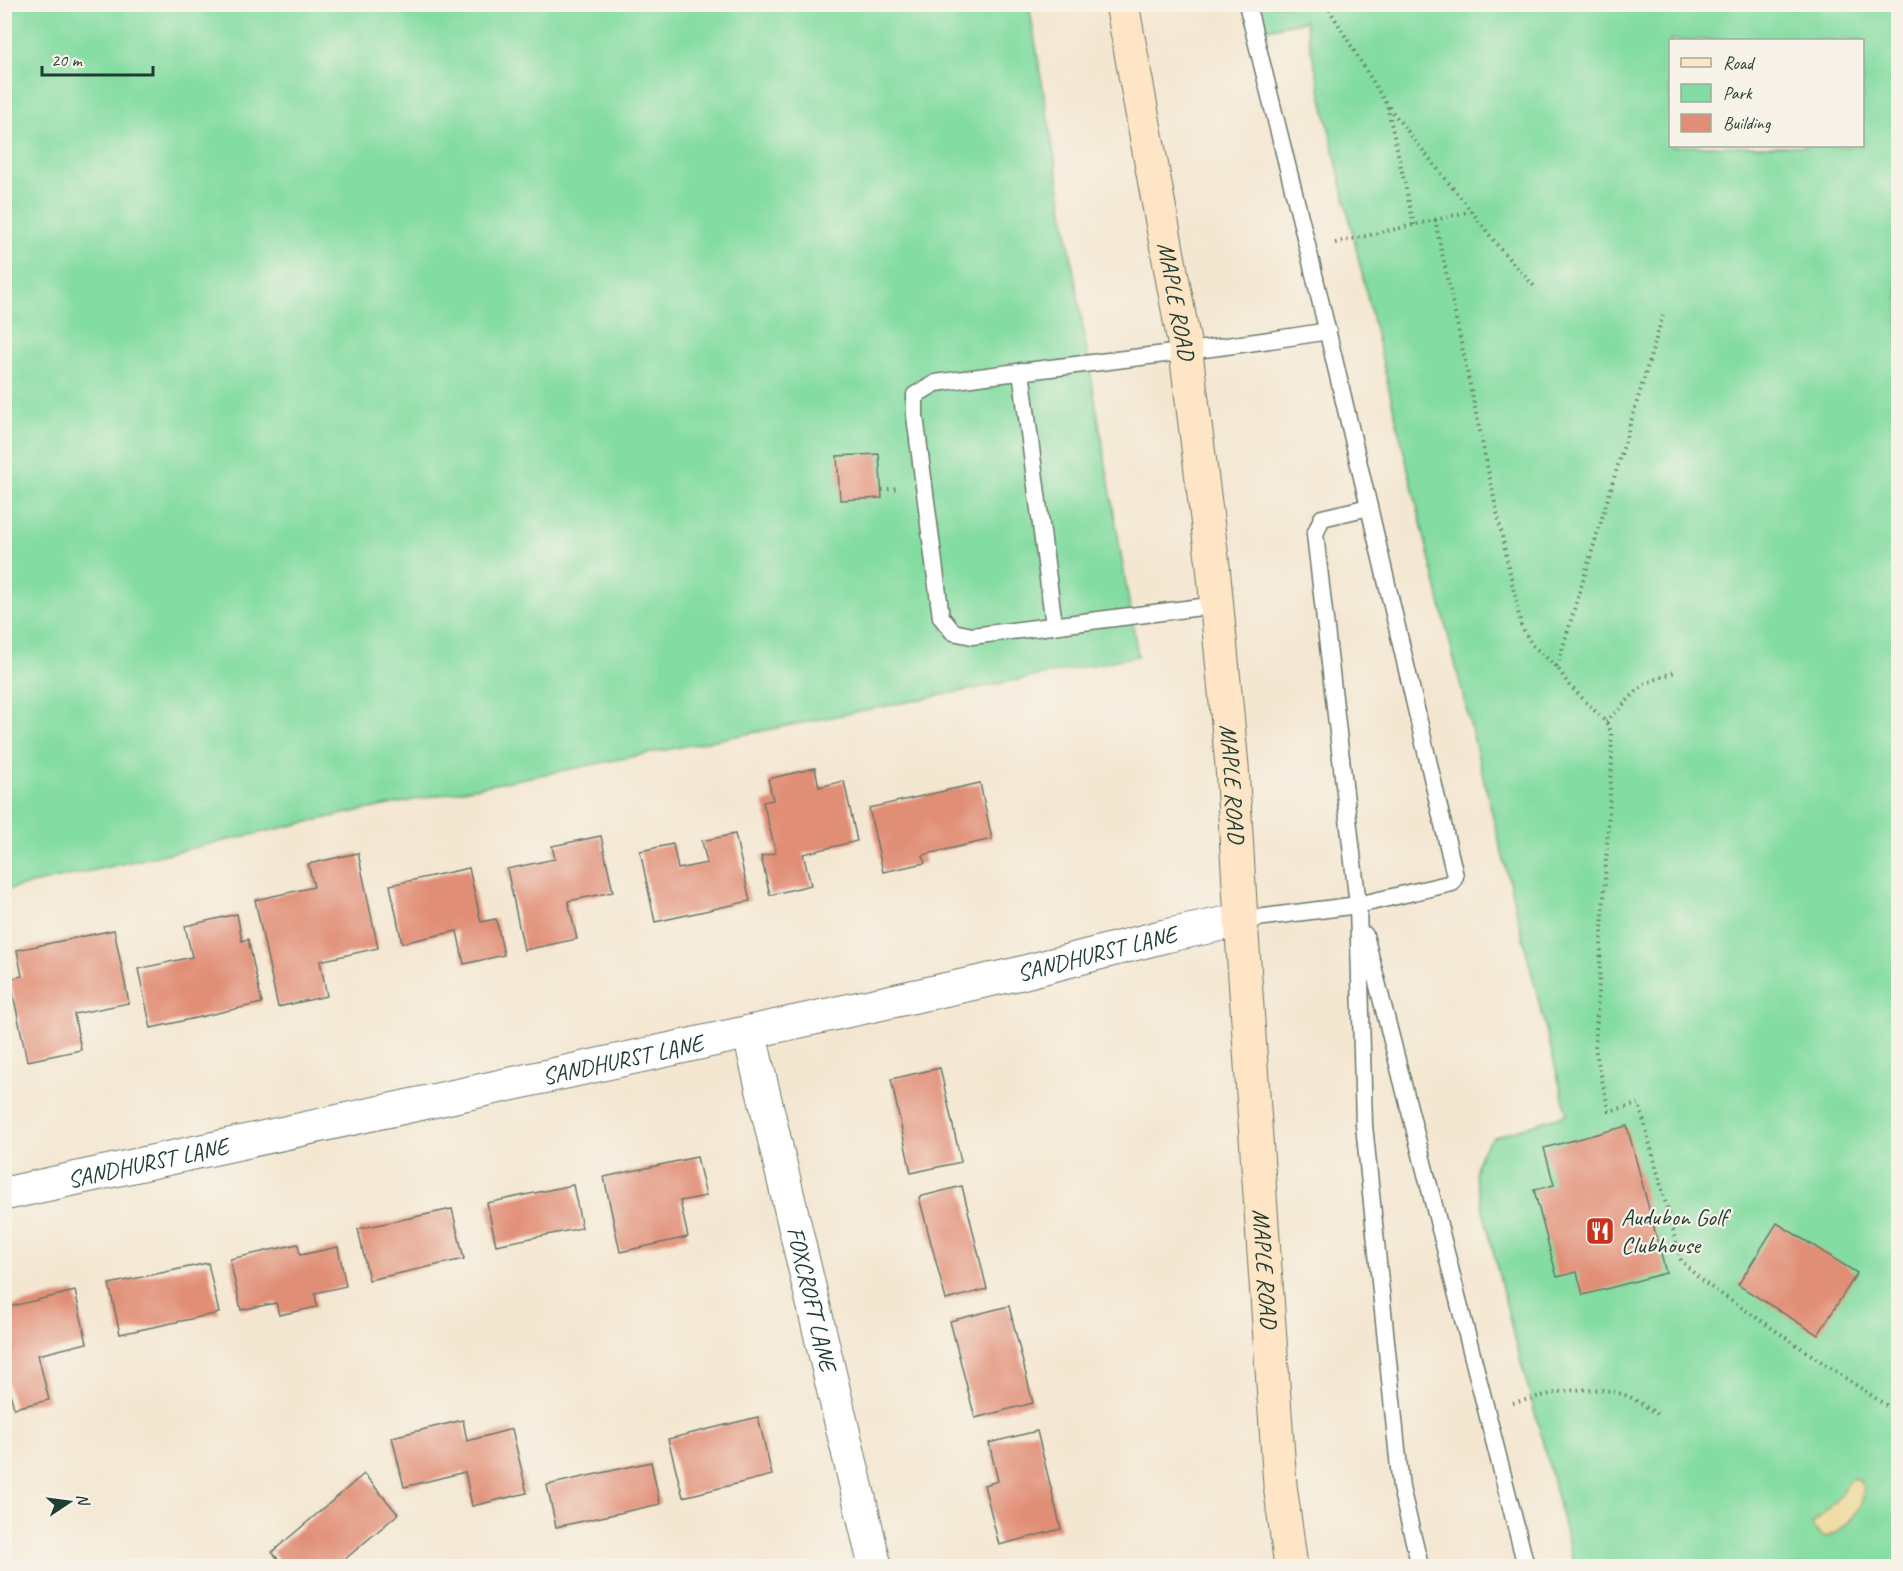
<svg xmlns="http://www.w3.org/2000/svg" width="1903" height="1571" font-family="Caveat,sans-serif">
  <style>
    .green { fill: #83dca1; stroke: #518c6a; stroke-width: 1.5; fill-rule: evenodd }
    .sand { fill: #eeda9e; stroke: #868c69; stroke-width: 1.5 }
    .building { fill: #e18e76 }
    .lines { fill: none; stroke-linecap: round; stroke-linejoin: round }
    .service-casing { stroke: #6a786b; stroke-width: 19 }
    .minor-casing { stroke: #6a786b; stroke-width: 35 }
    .secondary-casing { stroke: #6a786b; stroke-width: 35 }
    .path { stroke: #6a786b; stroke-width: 4; stroke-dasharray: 1.5 4.5; stroke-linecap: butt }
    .service { stroke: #fff; stroke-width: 16 }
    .minor { stroke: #fff; stroke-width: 33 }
    .secondary { stroke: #fde5c5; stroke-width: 33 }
    .labels { text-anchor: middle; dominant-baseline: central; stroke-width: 4.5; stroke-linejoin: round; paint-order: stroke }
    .street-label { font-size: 24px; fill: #1f3d34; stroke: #f7f3e8 }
    .poi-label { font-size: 24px; fill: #1f3d34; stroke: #f7f3e8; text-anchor: start }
  </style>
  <rect width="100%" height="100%" fill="#f7f3e8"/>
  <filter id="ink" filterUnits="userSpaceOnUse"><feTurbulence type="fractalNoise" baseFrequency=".0167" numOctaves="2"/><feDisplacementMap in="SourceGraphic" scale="12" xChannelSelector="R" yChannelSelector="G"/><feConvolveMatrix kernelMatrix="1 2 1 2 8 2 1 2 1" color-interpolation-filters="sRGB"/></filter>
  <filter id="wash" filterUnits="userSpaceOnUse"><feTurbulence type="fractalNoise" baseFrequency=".008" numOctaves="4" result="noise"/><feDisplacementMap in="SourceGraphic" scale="24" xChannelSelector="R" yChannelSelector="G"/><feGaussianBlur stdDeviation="1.35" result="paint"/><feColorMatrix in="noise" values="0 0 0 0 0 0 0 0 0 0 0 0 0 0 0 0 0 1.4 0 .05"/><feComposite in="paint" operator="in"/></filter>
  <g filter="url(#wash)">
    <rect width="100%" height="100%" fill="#f4e7d2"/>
    <g class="green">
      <polygon points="4,5 1029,5 1138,656 344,814 5,890"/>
      <path d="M1256,5h642v1561h-324l-24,-97 -39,-144 -36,-149c2,-15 6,-29 19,-39l73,-23c-91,-364 -182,-727 -262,-1093l-43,9zM1670,40h192v106h-192z"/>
    </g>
    <path class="sand" d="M1854,1478c27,11 -10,58 -30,59l-9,-7 -3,-6 23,-23 15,-21z"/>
    <g id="blocks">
      <g class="building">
        <polygon points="879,454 882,498 840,500 837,456"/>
        <polygon points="815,768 819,787 844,781 857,841 803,854 811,885 770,895 761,856 776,853 763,802 773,800 768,779"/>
        <polygon points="980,783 992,839 923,855 925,863 883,872 869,808"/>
        <polygon points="735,834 750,901 655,922 640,851 673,844 678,869 707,863 702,841"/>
        <polygon points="601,836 613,892 568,901 577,939 524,950 507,869 555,859 552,846"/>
        <polygon points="358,853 378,948 320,961 327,996 278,1007 255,900 314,887 308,864"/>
        <polygon points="469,868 481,922 496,919 504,955 464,964 457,931 402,943 390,885"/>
        <polygon points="237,914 242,941 248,939 262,1003 151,1028 138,969 192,957 185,926"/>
        <polygon points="114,930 129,1003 74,1014 81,1050 27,1061 10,979 22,976 17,950"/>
        <polygon points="940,1068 961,1162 911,1173 891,1079"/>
        <polygon points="1627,1126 1666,1273 1583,1295 1577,1272 1557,1277 1534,1190 1554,1185 1544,1148"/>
        <polygon points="697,1157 706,1196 680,1201 688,1237 620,1252 604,1177"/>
        <polygon points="573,1185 582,1228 496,1245 487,1203"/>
        <polygon points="962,1186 987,1289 946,1300 919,1197"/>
        <polygon points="452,1209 464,1259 369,1280 358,1229"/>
        <polygon points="1777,1223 1857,1273 1818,1335 1738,1285"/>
        <polygon points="298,1244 300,1255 338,1247 346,1286 315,1293 317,1307 279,1315 276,1303 241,1310 230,1259"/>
        <polygon points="208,1263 219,1313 120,1334 109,1284"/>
        <polygon points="75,1291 87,1343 38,1355 49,1400 14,1408 4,1371 4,1308"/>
        <polygon points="1009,1306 1033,1403 975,1418 950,1321"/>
        <polygon points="758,1417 772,1475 683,1497 668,1439"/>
        <polygon points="463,1420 467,1441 512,1429 527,1493 472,1506 465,1472 404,1487 392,1437"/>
        <polygon points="1037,1431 1061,1529 999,1545 984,1485 998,1481 989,1443"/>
        <polygon points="651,1462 660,1504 556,1527 547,1485"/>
        <polygon points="364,1474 398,1514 337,1566 284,1566 272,1552"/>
      </g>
    </g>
  </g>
  <g filter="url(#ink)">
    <use href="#blocks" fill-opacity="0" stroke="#6a786b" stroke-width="1.5"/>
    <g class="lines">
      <g class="service-casing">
        <g id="service">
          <polyline points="1247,4 1308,249 1369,507 1322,518 1315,534 1358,905 1364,1125 1401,1488 1420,1566"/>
          <polyline points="1021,371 1054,625"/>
          <path d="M1217,605l-245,31 -19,-4 -12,-15 -26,-201v-21l21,-12c131,-19 262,-30 392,-52"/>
          <polyline points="1241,920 1358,905 1452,883 1455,876 1369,507"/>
          <polyline points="1365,935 1526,1566"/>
        </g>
      </g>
      <g class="minor-casing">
        <g id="minor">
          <path id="s1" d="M749,1032l126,534"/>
          <path id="s2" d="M4,1194l1013,-220 148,-38 76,-16"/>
        </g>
      </g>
      <g class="secondary-casing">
        <g id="secondary">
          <path id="s3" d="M1122,4l64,349 27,213 19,200 9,154 39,565 11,81"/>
        </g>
      </g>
      <g class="path">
        <polyline points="1326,4 1387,105"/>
        <polyline points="1471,211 1501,250 1534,286"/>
        <polyline points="1414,225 1387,105 1471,211 1435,220"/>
        <polyline points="1335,243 1435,220 1521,625 1532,645 1557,667 1569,685 1606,722 1611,731 1612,761 1595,1048 1609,1111 1639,1104 1681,1260 1702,1281 1896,1412 1898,1418"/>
        <polyline points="882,490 897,488"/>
        <polyline points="1557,667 1664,312"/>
        <polyline points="1606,722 1644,684 1677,671"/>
        <path d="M1513,1403c36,-9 75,-21 112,-8 11,4 22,13 32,19"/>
      </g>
      <use href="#service" class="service"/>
      <use href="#minor" class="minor"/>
      <use href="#secondary" class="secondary"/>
    </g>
  </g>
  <defs>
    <g id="restaurant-square" transform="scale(1.5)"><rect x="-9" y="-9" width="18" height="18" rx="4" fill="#c8321e" stroke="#f7f3e8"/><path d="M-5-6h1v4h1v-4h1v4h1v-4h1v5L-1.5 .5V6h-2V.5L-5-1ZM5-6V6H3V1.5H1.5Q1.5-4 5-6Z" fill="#fff"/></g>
  </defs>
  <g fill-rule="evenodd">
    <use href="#restaurant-square" x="1600" y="1231"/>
  </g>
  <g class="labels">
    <g class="street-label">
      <text stroke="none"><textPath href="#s3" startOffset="302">MAPLE ROAD</textPath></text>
      <text stroke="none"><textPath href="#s3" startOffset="788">MAPLE ROAD</textPath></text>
      <text stroke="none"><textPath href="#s2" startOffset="1119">SANDHURST LANE</textPath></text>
      <text stroke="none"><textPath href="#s2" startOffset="633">SANDHURST LANE</textPath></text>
      <text stroke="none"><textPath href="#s2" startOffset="147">SANDHURST LANE</textPath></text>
      <text stroke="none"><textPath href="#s3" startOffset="1274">MAPLE ROAD</textPath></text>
      <text stroke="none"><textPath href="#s1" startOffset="274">FOXCROFT LANE</textPath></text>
    </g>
    <g class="poi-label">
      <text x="1621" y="1217">Audubon Golf<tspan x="1621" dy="28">Clubhouse</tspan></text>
    </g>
  </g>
  <rect width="1903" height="1571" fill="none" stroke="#f7f3e8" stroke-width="24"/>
  <rect x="1669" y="39" width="195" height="108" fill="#f7f3e8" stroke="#a1aaa0" stroke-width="1.5"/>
  <rect x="1681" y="58" width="30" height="9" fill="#fde5c5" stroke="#a1aaa0" stroke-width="1.5"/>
  <text x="1723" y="69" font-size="18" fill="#1f3d34">Road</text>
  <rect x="1681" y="84" width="30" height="18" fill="#83dca1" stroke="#a1aaa0" stroke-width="1.5"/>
  <text x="1723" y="99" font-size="18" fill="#1f3d34">Park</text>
  <rect x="1681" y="114" width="30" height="18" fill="#e18e76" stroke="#a1aaa0" stroke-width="1.5"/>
  <text x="1723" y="129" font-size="18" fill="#1f3d34">Building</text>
  <g transform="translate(69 1502) rotate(77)" stroke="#f7f3e8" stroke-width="4.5" paint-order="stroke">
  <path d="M0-4.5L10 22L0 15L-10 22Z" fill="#1f3d34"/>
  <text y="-9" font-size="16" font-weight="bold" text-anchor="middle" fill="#1f3d34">N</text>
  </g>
  <path d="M42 66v9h111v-9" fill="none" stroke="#1f3d34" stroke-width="3"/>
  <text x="51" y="66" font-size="18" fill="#1f3d34" stroke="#f7f3e8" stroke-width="4.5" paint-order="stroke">20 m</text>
</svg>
